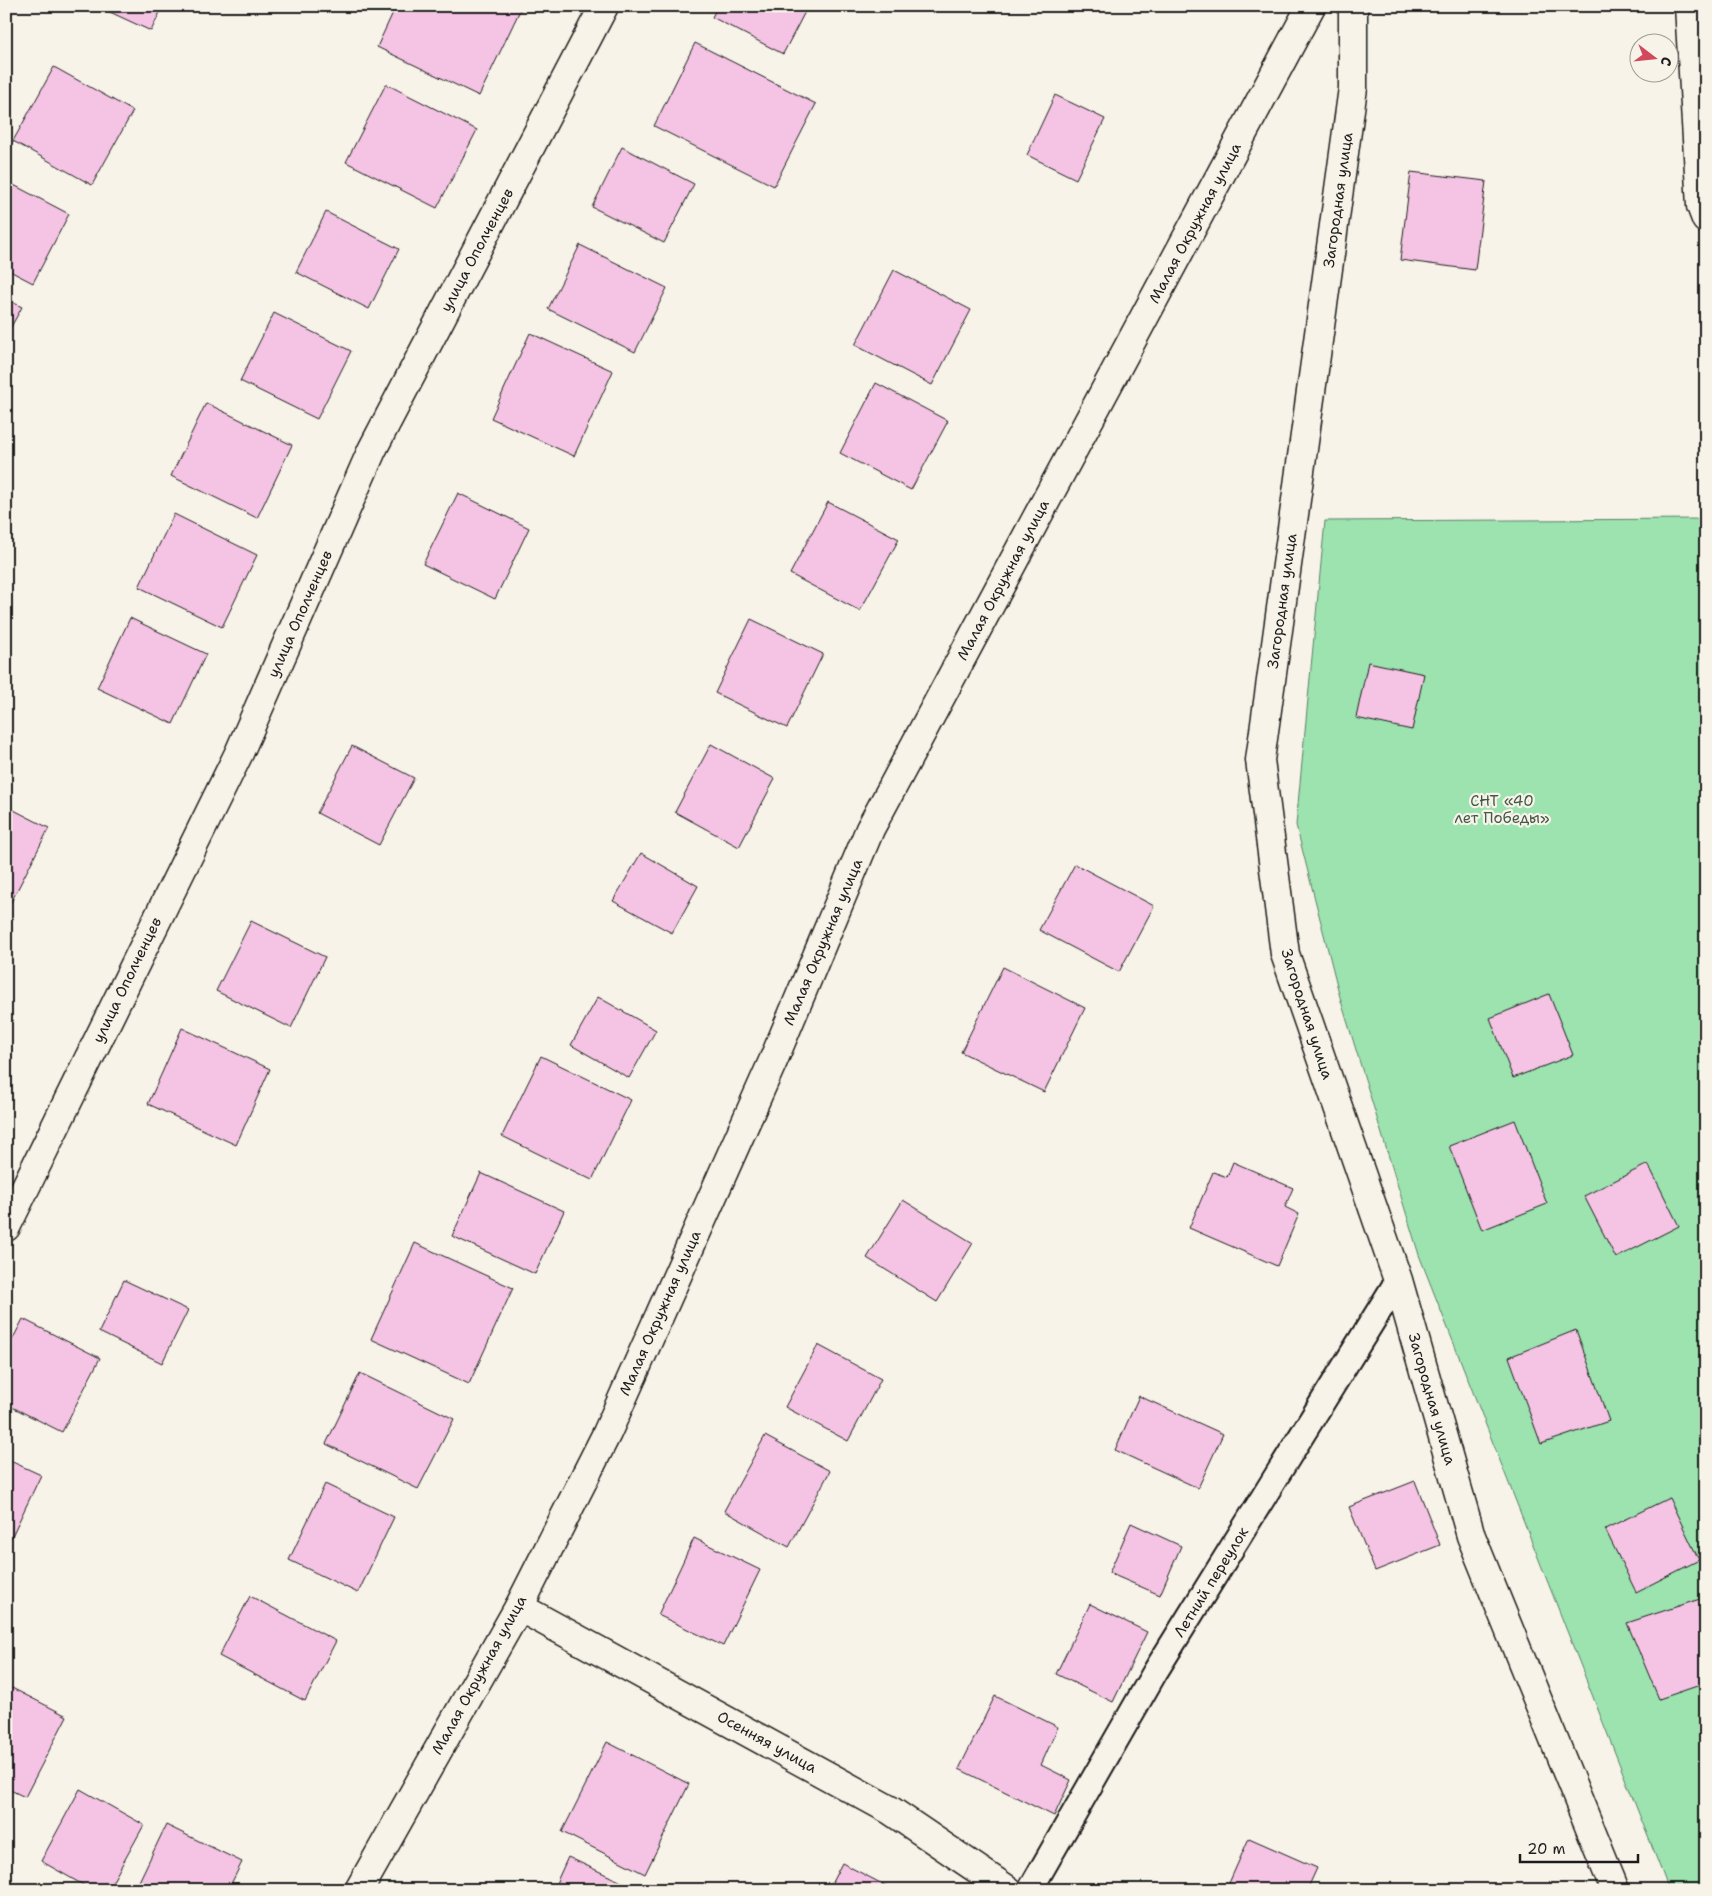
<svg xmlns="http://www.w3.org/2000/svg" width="1712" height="1896" font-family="'Shantell Sans',sans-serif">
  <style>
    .green { fill: #9ce3b0; stroke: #5c8066 }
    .building { fill: #f5c4e5; stroke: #1c1c1c }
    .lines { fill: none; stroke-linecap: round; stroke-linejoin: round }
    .lane-casing { stroke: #1c1c1c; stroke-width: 28 }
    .street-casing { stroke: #1c1c1c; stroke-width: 31 }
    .lane { stroke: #f7f3e8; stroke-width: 24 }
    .street { stroke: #f7f3e8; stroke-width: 28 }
    .labels { text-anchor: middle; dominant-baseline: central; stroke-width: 4.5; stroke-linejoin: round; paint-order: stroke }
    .street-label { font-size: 15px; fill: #1c1c1c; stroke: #f7f3e8 }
    .park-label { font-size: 15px; fill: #425848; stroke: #f7f3e8 }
  </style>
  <rect width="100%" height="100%" fill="#f7f3e8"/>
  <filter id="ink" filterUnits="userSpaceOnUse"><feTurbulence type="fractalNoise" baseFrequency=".02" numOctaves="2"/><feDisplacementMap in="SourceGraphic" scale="10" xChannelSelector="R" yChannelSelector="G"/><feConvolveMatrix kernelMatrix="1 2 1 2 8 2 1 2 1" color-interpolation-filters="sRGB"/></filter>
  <g filter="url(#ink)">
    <polygon class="green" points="1706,519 1706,1890 1669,1890 1419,1255 1341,1001 1296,825 1325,521"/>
    <g class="building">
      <polygon points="97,6 163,6 151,31"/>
      <polygon points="396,6 522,6 479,96 377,47"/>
      <polygon points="718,6 808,6 783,54 712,17"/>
      <polygon points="695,43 816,104 774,186 654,126"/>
      <polygon points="54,67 133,111 92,185 13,141"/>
      <polygon points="386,84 477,130 437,208 346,162"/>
      <polygon points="1055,95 1105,119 1076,179 1027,155"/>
      <polygon points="622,147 694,184 664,243 592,207"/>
      <polygon points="1411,172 1486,181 1475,270 1400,260"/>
      <polygon points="6,181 69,214 33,283 6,269"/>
      <polygon points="326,212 399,249 369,309 296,272"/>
      <polygon points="580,245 667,288 635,352 548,309"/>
      <polygon points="894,270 971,310 932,385 855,345"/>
      <polygon points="6,299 22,307 6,336"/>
      <polygon points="274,313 351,351 317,419 240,381"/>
      <polygon points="530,333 613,371 574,456 491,418"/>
      <polygon points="876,383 948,421 911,490 840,453"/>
      <polygon points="206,403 292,445 257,518 171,476"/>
      <polygon points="458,493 529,528 495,599 423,564"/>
      <polygon points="828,502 899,539 860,611 790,574"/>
      <polygon points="174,514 257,555 222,627 139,587"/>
      <polygon points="130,618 206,654 173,724 97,688"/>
      <polygon points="751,619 823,654 787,728 715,693"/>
      <polygon points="1368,662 1424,674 1412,730 1356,718"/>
      <polygon points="711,744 775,779 739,847 675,812"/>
      <polygon points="352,746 414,778 379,845 317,813"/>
      <polygon points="6,806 49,828 6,912"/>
      <polygon points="641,853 698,886 672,933 613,901"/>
      <polygon points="1075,864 1154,906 1119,972 1039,930"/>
      <polygon points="251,921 325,957 291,1028 216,991"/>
      <polygon points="1003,967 1085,1008 1044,1092 961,1052"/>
      <polygon points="1549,994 1573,1055 1513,1078 1490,1018"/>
      <polygon points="598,997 656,1030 629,1078 571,1045"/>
      <polygon points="182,1028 270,1069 236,1145 148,1104"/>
      <polygon points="541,1056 631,1100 592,1180 502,1136"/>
      <polygon points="1515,1120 1547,1204 1482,1230 1449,1146"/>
      <polygon points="1233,1162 1293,1188 1285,1207 1299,1214 1277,1266 1189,1228 1213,1172 1227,1177"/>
      <polygon points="1648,1164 1679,1226 1616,1258 1584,1196"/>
      <polygon points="481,1173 564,1211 535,1274 452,1236"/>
      <polygon points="903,1200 973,1243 937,1302 867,1258"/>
      <polygon points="415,1243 513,1288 469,1384 371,1339"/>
      <polygon points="124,1280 188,1310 162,1363 99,1332"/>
      <polygon points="23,1319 100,1358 62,1432 6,1404 6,1352"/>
      <polygon points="1576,1330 1609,1421 1541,1444 1509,1357"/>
      <polygon points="818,1345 881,1379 848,1441 785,1407"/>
      <polygon points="360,1373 454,1419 418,1489 326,1444"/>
      <polygon points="1139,1396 1223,1434 1198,1488 1115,1450"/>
      <polygon points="765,1436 830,1471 789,1547 724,1511"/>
      <polygon points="6,1459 41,1475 11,1538 6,1536"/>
      <polygon points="1415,1481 1440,1545 1375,1571 1349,1507"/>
      <polygon points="325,1484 394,1517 358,1593 289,1560"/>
      <polygon points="1669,1498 1699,1560 1636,1592 1605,1529"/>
      <polygon points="1131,1523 1181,1546 1160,1595 1109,1573"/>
      <polygon points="694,1538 760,1570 723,1646 658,1615"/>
      <polygon points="250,1596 336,1641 305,1701 219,1656"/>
      <polygon points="1703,1598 1706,1604 1706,1683 1659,1699 1627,1623"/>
      <polygon points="1090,1604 1147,1632 1113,1702 1056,1674"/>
      <polygon points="6,1685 67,1716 25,1797 6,1788"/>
      <polygon points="995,1696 1058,1727 1041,1765 1071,1780 1054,1816 959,1769"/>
      <polygon points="607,1742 689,1784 645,1874 562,1832"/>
      <polygon points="80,1789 144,1825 108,1890 92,1890 41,1861"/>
      <polygon points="166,1825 242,1862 228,1890 135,1890"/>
      <polygon points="1249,1838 1317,1868 1307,1890 1226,1890"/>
      <polygon points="568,1857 639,1890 553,1890"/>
      <polygon points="842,1863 894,1890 828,1890"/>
    </g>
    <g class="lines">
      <g class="lane-casing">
        <polyline id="lane" points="1030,1890 1155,1672 1398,1280"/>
      </g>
      <g class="street-casing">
        <g id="street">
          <polyline points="1353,6 1353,88 1260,760 1285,954 1398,1280 1471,1536 1615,1890"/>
          <polyline points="1689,6 1701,206 1706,219"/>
          <polyline points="6,1227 239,753 372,450 604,6"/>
          <polyline points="519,1607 890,1810 1008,1890"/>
          <polyline points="359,1890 519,1607 607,1433 773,1061 870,829 1311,6"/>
        </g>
      </g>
      <use href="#lane" class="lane"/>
      <use href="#street" class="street"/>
    </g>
  </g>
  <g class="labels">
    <g class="street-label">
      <text transform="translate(1338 200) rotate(-82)">Загородная улица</text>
      <text transform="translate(1195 223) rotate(-62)">Малая Окружная улица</text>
      <text transform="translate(477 250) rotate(-62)">улица Ополченцев</text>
      <text transform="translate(1003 580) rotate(-62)">Малая Окружная улица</text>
      <text transform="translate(1282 601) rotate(-82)">Загородная улица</text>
      <text transform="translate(300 614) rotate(-66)">улица Ополченцев</text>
      <text transform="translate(823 942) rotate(-67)">Малая Окружная улица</text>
      <text transform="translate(127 980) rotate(-64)">улица Ополченцев</text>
      <text transform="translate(1307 1014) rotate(72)">Загородная улица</text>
      <text transform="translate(660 1313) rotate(-66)">Малая Окружная улица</text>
      <text transform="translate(1432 1399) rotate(74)">Загородная улица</text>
      <text transform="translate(1211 1582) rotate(-58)">Летний переулок</text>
      <text transform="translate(479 1675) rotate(-61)">Малая Окружная улица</text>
      <text transform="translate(767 1742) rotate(29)">Осенняя улица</text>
    </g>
    <g class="park-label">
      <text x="1502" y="801">СНТ «40<tspan x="1502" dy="17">лет Победы»</tspan></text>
    </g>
  </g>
  <rect width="1712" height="1896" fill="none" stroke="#f7f3e8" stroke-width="25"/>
  <rect x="12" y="12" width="1687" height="1871" fill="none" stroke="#1c1c1c" stroke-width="2" filter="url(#ink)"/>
  <g transform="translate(1654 58) rotate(106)"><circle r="24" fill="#f7f3e8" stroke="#9f9d96"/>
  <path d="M0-4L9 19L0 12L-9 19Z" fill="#d1495b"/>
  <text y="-8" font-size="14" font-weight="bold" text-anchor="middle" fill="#1c1c1c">С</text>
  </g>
  <path d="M1520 1854v8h118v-8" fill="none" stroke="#1c1c1c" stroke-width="2.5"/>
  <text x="1527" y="1854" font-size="15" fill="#1c1c1c" stroke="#f7f3e8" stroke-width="4" paint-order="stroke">20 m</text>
</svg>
